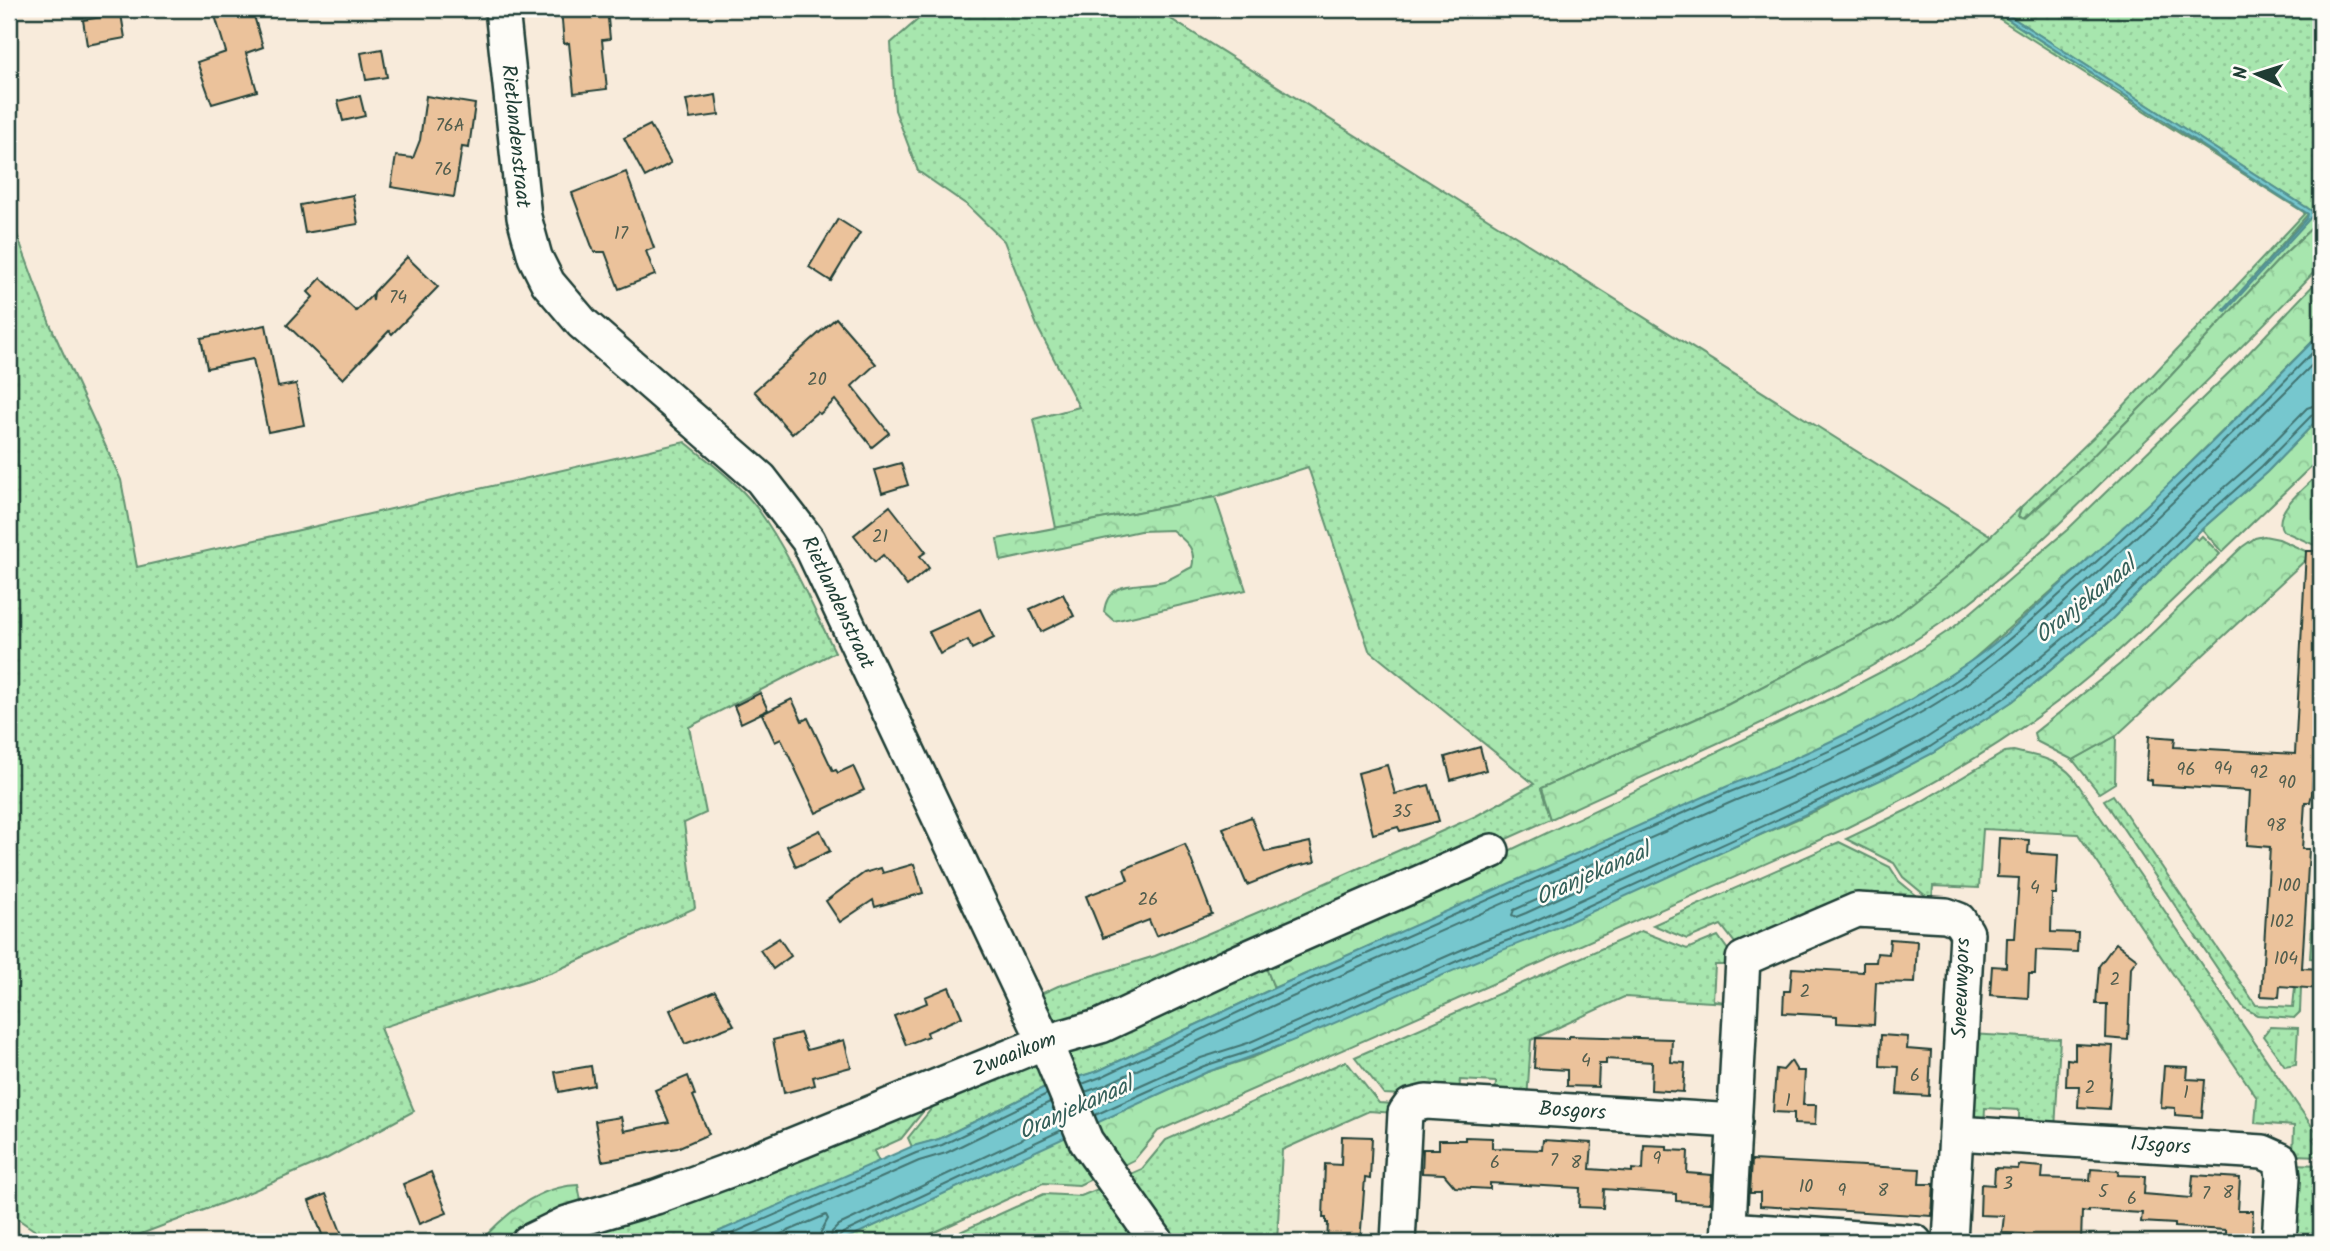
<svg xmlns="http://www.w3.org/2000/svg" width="2330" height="1251" font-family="Kalam,sans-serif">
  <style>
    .grass { fill: url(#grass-dots); stroke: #639271; stroke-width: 2 }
    .forest { fill: url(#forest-crowns); stroke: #639271; stroke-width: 2 }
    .water { fill: #76c7ce; stroke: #539090; stroke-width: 2 }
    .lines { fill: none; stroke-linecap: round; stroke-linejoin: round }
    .shore { stroke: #427472; stroke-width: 2 }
    .building { fill: #ebc29b; stroke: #1f3d34; stroke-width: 2 }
    .minor-casing { stroke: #1f3d34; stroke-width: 38 }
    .minor { stroke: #fdfcf7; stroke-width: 33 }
    .labels { text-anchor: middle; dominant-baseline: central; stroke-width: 5; stroke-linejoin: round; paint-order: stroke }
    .number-label { font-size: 18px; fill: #525e4e }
    .street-label { font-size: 21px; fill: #1f3d34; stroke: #fdfcf7 }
    .water-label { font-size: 23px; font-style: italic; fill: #35605a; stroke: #fdfcf7 }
  </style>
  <defs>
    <pattern id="grass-dots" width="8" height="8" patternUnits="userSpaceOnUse" patternTransform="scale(1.75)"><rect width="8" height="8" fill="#a7e6ae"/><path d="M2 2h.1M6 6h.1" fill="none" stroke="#8fc696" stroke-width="1.8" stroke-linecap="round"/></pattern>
    <pattern id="forest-crowns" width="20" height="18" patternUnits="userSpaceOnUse" patternTransform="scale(1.75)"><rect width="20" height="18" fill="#a7e6ae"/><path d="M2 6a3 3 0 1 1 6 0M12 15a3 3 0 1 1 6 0" fill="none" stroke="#8fc696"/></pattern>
  </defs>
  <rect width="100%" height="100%" fill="#f8ebdb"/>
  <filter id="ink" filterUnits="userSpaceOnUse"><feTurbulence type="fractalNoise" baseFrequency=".0143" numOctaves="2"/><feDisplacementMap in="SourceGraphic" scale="14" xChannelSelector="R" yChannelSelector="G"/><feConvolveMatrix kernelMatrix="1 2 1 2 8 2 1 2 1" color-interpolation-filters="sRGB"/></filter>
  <g filter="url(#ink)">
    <g class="grass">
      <polygon points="930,9 1155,9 1991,536 1934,588 1892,619 1727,705 1541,788 1551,819 1144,1001 1054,1024 1032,998 1058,986 1155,956 1301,894 1476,816 1534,784 1369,650 1308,467 1215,497 1056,528 1034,419 1079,407 1038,328 1004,241 967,205 918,171 895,110 891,43"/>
      <polygon points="1984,9 1992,9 2308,214 2224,311 2312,216 2312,211 1999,9 2321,9 2321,215 2315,225 2284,254 2152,396 2082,467 2023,519 2018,516 2021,507 2103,428 2305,213"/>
      <path d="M9,213l41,111 71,156 16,87 548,-125c25,20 53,41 72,66 32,44 54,96 78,144l-146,75 17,86 -22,10 11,85 -142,64 -173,56 34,83 -88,48 -85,37 -121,46h-68l-43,-29z"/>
      <polygon points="2116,736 2115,783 2099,793 2073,760"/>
      <path d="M2013,751c23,5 45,8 60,26l245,358 -5,4 4,6 4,-3v14l-28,-1 1,-29 -39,-3 2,-25 -179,-264 -95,-5 -4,59 -46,-2 -1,15 -29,-24 -9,-14 -48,-24 61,-29 98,-58z"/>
      <polygon points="2113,795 2256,1005 2293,1007 2295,987 2301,987 2300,1012 2294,1018 2257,1015 2244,1008 2104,800"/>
      <polygon points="1839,842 1890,867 1899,881 1922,900 1742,952 1721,925 1687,939 1653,925"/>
      <polygon points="2317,846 2321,847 2321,959 2310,958"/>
      <polygon points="1641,931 1687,949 1718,936 1733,957 1732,965 1715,965 1713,1000 1730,1003 1624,997 1531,1040 1527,1101 1495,1100 1496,1082 1460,1080 1459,1098 1384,1094 1355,1057"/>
      <polygon points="1262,957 1274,988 1098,1071 1067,1081 1061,1052"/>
      <polygon points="2270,1027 2298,1028 2296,1064 2285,1066 2263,1036"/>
      <polygon points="1969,1034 2060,1039 2055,1130 2019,1128 2019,1110 1985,1108 1984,1126 1973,1123"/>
      <polygon points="1041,1061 1047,1086 939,1139 912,1147 908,1138 940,1098"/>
      <polygon points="1346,1061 1379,1103 1394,1104 1394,1113 1369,1111 1282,1150 1277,1242 1168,1242 1124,1177 1142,1169 1166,1140"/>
      <polygon points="938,1093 901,1139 874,1151 879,1162 695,1242 536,1242"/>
      <polygon points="1073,1133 1100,1175 1079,1185 1043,1183 913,1242 839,1242"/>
      <polygon points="2293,1164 2321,1165 2321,1242 2288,1242"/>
      <polygon points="1108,1185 1149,1242 938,1242 1044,1194 1081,1196"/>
    </g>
    <g class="forest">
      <path d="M2321,215v50c-72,76 -146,148 -222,220 -49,48 -99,97 -155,136 -121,83 -261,135 -393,198l-10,-31 186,-83 165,-86 67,-53 62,-59 -3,10 7,2 57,-52 70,-71 132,-142 31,-29z"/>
      <polygon points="2321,277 2321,333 2132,521 1970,662 1900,707 1834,741 1274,988 1262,957 1496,857 1831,698 1906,659 1954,627 2067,530 2241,361"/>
      <polygon points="2321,416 2321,457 2222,552 2202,529 2267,472"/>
      <path d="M2321,472v76l-38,-17c-13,-19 25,-46 38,-59z"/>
      <path d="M1215,497l31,93 -132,31 -10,-9c4,-36 38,-23 63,-32 9,-4 17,-9 25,-13 5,-19 -7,-26 -20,-37l-32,1 -139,30 -4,-22z"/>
      <path d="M2202,536l18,18c-42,41 -84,83 -129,121 -75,63 -161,113 -249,155l-684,301 -24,29 -16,8 -30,-42 119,-54 47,-15 566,-248 113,-56 80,-52 98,-81 83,-83 4,3z"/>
      <polygon points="2264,536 2279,539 2312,554 2116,736 2073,760 2036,741 2034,733 2120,664 2242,547 2255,538"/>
      <path d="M578,1185l4,21 -66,36h-36c25,-28 58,-56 98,-57z"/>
    </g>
    <g class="water">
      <polygon points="1992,9 1999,9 2312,211 2312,216 2226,311 2224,310 2307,218 2308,214"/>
      <path d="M2321,333v83l-54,56 -65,57 -91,91 -98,81 -80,52 -46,24 -351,160c-111,41 -216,99 -329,135l-368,170h-144l218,-96 26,-7 108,-53 51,-15 176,-83 454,-202c84,-34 165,-71 240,-123 38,-26 71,-60 105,-90 86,-77 167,-158 248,-240z"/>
    </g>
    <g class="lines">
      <g class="shore">
        <polygon points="2099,587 2102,589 2101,593 2080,611 2076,611 2076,606"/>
        <polygon points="1584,879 1588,881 1587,885 1526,913 1516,917 1512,915 1514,910"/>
        <path d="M1082,1084l19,-7 176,-83 453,-202c85,-33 173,-70 246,-126 35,-26 67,-57 100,-86 85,-76 166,-155 245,-236"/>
        <path d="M1085,1092l20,-7 176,-83 453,-201c85,-35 170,-72 245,-126 34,-25 66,-55 97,-83 85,-76 165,-156 245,-236"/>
        <polyline points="1092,1107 1201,1058 1248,1043 1484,940 1530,923 1880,763 1925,739 2003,688 2100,608 2191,517 2256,460 2307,408 2321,403"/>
        <polyline points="1095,1115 1204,1066 1251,1051 1487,948 1533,931 1884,771 1930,747 2009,695 2106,615 2197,524 2262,466 2313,414 2321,412"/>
        <polyline points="713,1242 916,1153 942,1145 1047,1094"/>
        <polyline points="736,1242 919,1161 946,1153 1050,1102"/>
        <polyline points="762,1242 826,1215 828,1219 821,1232 819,1242"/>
        <polyline points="830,1242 832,1232 839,1225 1058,1122"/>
        <polyline points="839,1242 839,1237 843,1233 1062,1130"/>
      </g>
    </g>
    <g class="building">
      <polygon points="213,9 252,9 263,47 246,53 257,91 212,104 197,62 226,52"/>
      <polygon points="561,9 607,9 610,39 602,40 607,89 574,93 569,43 564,44"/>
      <polygon points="121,14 125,38 87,45 83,20"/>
      <polygon points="382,49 387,77 366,80 361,53"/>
      <polygon points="716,95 719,115 690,119 686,100"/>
      <polygon points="360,96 365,116 343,121 338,101"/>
      <polygon points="426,96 475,104 469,148 462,147 454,197 391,187 396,156 413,158 420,140"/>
      <polygon points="650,125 671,163 645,177 624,138"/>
      <polygon points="626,172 654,248 646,251 655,275 619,289 605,252 594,252 572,193"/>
      <polygon points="353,195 358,224 305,233 300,205"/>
      <polygon points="838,219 860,233 831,281 809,267"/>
      <polygon points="407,257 438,287 392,334 389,331 343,379 287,325 313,297 308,292 321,278 356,311 372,295 373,301 374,292"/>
      <polygon points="836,318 876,364 852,386 889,433 872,447 835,400 820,414 817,412 792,434 754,391"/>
      <polygon points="266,325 278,387 296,384 304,425 268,432 253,359 207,368 201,338"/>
      <polygon points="901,463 908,485 882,493 875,470"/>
      <polygon points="890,506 926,552 920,556 929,568 907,586 883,555 875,562 854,535"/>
      <polygon points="2306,551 2321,551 2321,618 2312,794 2310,802 2305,802 2302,849 2309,849 2302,968 2321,969 2321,989 2280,986 2279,997 2261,996 2270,847 2247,845 2250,791 2152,785 2152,780 2146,779 2149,736 2175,738 2174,747 2295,754"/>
      <polygon points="1063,594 1074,616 1041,632 1030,609"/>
      <polygon points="980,609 994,638 972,649 968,640 940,654 929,632"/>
      <polygon points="760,693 768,710 741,723 734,706"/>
      <polygon points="792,699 802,721 808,718 833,771 836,770 838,773 853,766 864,790 816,813 781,739 775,742 762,714"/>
      <polygon points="1480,747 1486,770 1451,780 1445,757"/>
      <polygon points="1387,765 1395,794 1429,785 1439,821 1400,831 1398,827 1373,834 1358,773"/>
      <polygon points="1251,817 1265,852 1310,842 1315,862 1292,867 1247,885 1223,828"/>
      <polygon points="820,830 830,851 796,867 787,846"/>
      <polygon points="1999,838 2029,840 2028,853 2058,855 2056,894 2052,894 2051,932 2078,933 2077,952 2036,950 2035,974 2029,974 2028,998 1990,995 1992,966 2006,967 2007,938 2015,938 2019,878 1997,877"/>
      <polygon points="1185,844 1212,914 1156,936 1149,920 1103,938 1086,896 1128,880 1124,869"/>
      <polygon points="914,864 923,893 875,907 873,900 840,922 826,901 864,873 881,868 883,873"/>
      <polygon points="779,938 791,956 773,969 760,950"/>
      <polygon points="1890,939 1917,941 1915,983 1876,982 1874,1025 1837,1023 1837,1016 1783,1013 1784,991 1790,991 1792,968 1863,972 1863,962 1876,962 1877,953 1889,954"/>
      <polygon points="2116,943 2137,959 2131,967 2128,1040 2106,1038 2107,1004 2096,1004 2099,966"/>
      <polygon points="949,987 962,1017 927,1032 928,1036 906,1045 894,1016 927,1003 925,997"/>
      <polygon points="715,991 734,1025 685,1044 670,1010"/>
      <polygon points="800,1033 807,1050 844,1040 851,1067 813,1077 815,1085 784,1093 773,1040"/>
      <polygon points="1881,1035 1908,1037 1907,1049 1931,1051 1929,1096 1897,1094 1899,1067 1880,1066"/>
      <polygon points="1569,1036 1672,1039 1671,1062 1685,1063 1683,1092 1651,1090 1652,1062 1606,1059 1606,1064 1599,1064 1598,1087 1567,1086 1567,1070 1534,1068 1536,1038 1569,1039"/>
      <polygon points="2075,1044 2113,1046 2109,1109 2078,1107 2079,1086 2066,1086 2067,1059 2075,1060"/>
      <polygon points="1791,1061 1797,1071 1805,1071 1803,1105 1816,1105 1815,1125 1794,1124 1794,1113 1773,1112 1776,1069 1783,1070"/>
      <polygon points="591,1066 594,1085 559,1092 555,1072"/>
      <polygon points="2164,1066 2188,1067 2187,1079 2205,1080 2202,1117 2175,1115 2175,1108 2161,1107"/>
      <polygon points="688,1076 695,1095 693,1096 709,1134 677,1148 602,1161 595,1121 621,1117 624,1131 669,1122 655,1090"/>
      <polygon points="1342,1136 1372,1137 1370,1179 1365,1178 1360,1242 1327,1242 1328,1223 1326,1223 1326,1218 1323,1218 1325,1164 1341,1165"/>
      <polygon points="1465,1137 1492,1138 1492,1148 1542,1150 1543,1140 1592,1143 1590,1169 1632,1172 1632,1169 1643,1170 1644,1145 1667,1146 1667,1150 1688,1151 1687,1173 1712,1175 1710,1203 1676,1201 1676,1194 1604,1189 1603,1208 1579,1207 1580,1188 1490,1183 1490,1189 1455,1187 1444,1174 1422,1173 1423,1149 1439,1149 1439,1140 1465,1140"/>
      <polygon points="1752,1160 1920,1169 1919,1184 1934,1184 1932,1216 1760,1206 1760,1193 1750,1193"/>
      <polygon points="2019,1165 2043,1167 2042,1178 2090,1180 2091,1169 2119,1171 2118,1175 2145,1176 2144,1194 2191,1198 2193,1175 2240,1178 2238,1211 2253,1211 2252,1237 2226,1236 2226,1230 2175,1227 2175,1224 2141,1222 2142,1213 2089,1210 2089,1212 2082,1211 2081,1242 2023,1242 2024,1234 2002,1233 2004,1216 1980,1215 1981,1184 1994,1185 1995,1168 2018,1169"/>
      <polygon points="431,1172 447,1213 419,1224 403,1184"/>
      <polygon points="326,1194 345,1242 325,1242 309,1201"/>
    </g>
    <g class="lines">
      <g class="minor-casing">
        <g id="minor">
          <path id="s1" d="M502,9l22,208 11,40 13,26 34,40 179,156 47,61 237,502 41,99 71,101"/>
          <path id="s2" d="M1956,1133l307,19 18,8 2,17 -4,65"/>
          <polyline points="1729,1229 1915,1242"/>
          <path id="s3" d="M528,1242l39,-19 89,-26 82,-30 307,-125 56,-16 130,-61 261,-114"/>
          <path id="s4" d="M1398,1242l7,-129 5,-7 16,-4 309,19"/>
          <polyline points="1728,1242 1743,959 1857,910 1946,915 1959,920 1967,933 1950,1242"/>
        </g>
      </g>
      <use href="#minor" class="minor"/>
    </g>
  </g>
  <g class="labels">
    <g class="number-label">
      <text x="450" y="126">76A</text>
      <text x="443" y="170">76</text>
      <text x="621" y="234">17</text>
      <text x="398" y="298">74</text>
      <text x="817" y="380">20</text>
      <text x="880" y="537">21</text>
      <text x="2223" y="769">94</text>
      <text x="2186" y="770">96</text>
      <text x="2259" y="773">92</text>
      <text x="2287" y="783">90</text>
      <text x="1402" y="812">35</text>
      <text x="2276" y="826">98</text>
      <text x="2289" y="886">100</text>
      <text x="2035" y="888">4</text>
      <text x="1148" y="900">26</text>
      <text x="2282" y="922">102</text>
      <text x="2286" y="959">104</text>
      <text x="2115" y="980">2</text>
      <text x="1805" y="992">2</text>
      <text x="1586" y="1061">4</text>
      <text x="1915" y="1076">6</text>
      <text x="2090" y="1088">2</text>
      <text x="2186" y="1093">1</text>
      <text x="1788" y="1101">1</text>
      <text x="1657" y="1159">9</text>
      <text x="1554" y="1161">7</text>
      <text x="1495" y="1163">6</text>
      <text x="1576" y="1163">8</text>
      <text x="2008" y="1184">3</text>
      <text x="1806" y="1187">10</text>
      <text x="1842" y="1191">9</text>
      <text x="1883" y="1191">8</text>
      <text x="2103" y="1192">5</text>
      <text x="2228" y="1193">8</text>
      <text x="2206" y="1194">7</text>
      <text x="2132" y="1199">6</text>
    </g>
    <g class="street-label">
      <text stroke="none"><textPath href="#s1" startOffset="128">Rietlandenstraat</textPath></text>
      <text stroke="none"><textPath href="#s1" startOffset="716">Rietlandenstraat</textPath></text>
      <text transform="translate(1962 988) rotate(-88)">Sneeuwgors</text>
      <text stroke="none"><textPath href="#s3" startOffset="522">Zwaaikom</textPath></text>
      <text stroke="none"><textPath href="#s4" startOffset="301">Bosgors</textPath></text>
      <text stroke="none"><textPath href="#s2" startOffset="205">IJsgors</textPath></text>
    </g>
    <g class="water-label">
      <text transform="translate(2086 601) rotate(-39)">Oranjekanaal</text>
      <text transform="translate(1593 875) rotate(-24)">Oranjekanaal</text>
      <text transform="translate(1076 1109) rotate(-24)">Oranjekanaal</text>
    </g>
  </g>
  <rect width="2330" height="1251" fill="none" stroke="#fdfcf7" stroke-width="35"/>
  <rect x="18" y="18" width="2295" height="1216" fill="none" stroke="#1f3d34" stroke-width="2.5" filter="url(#ink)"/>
  <g transform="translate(2257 74) rotate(274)" stroke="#fdfcf7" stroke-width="5" paint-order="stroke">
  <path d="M0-5L12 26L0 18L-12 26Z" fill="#1f3d34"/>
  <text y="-10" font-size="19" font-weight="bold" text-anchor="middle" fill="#1f3d34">N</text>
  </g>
</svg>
